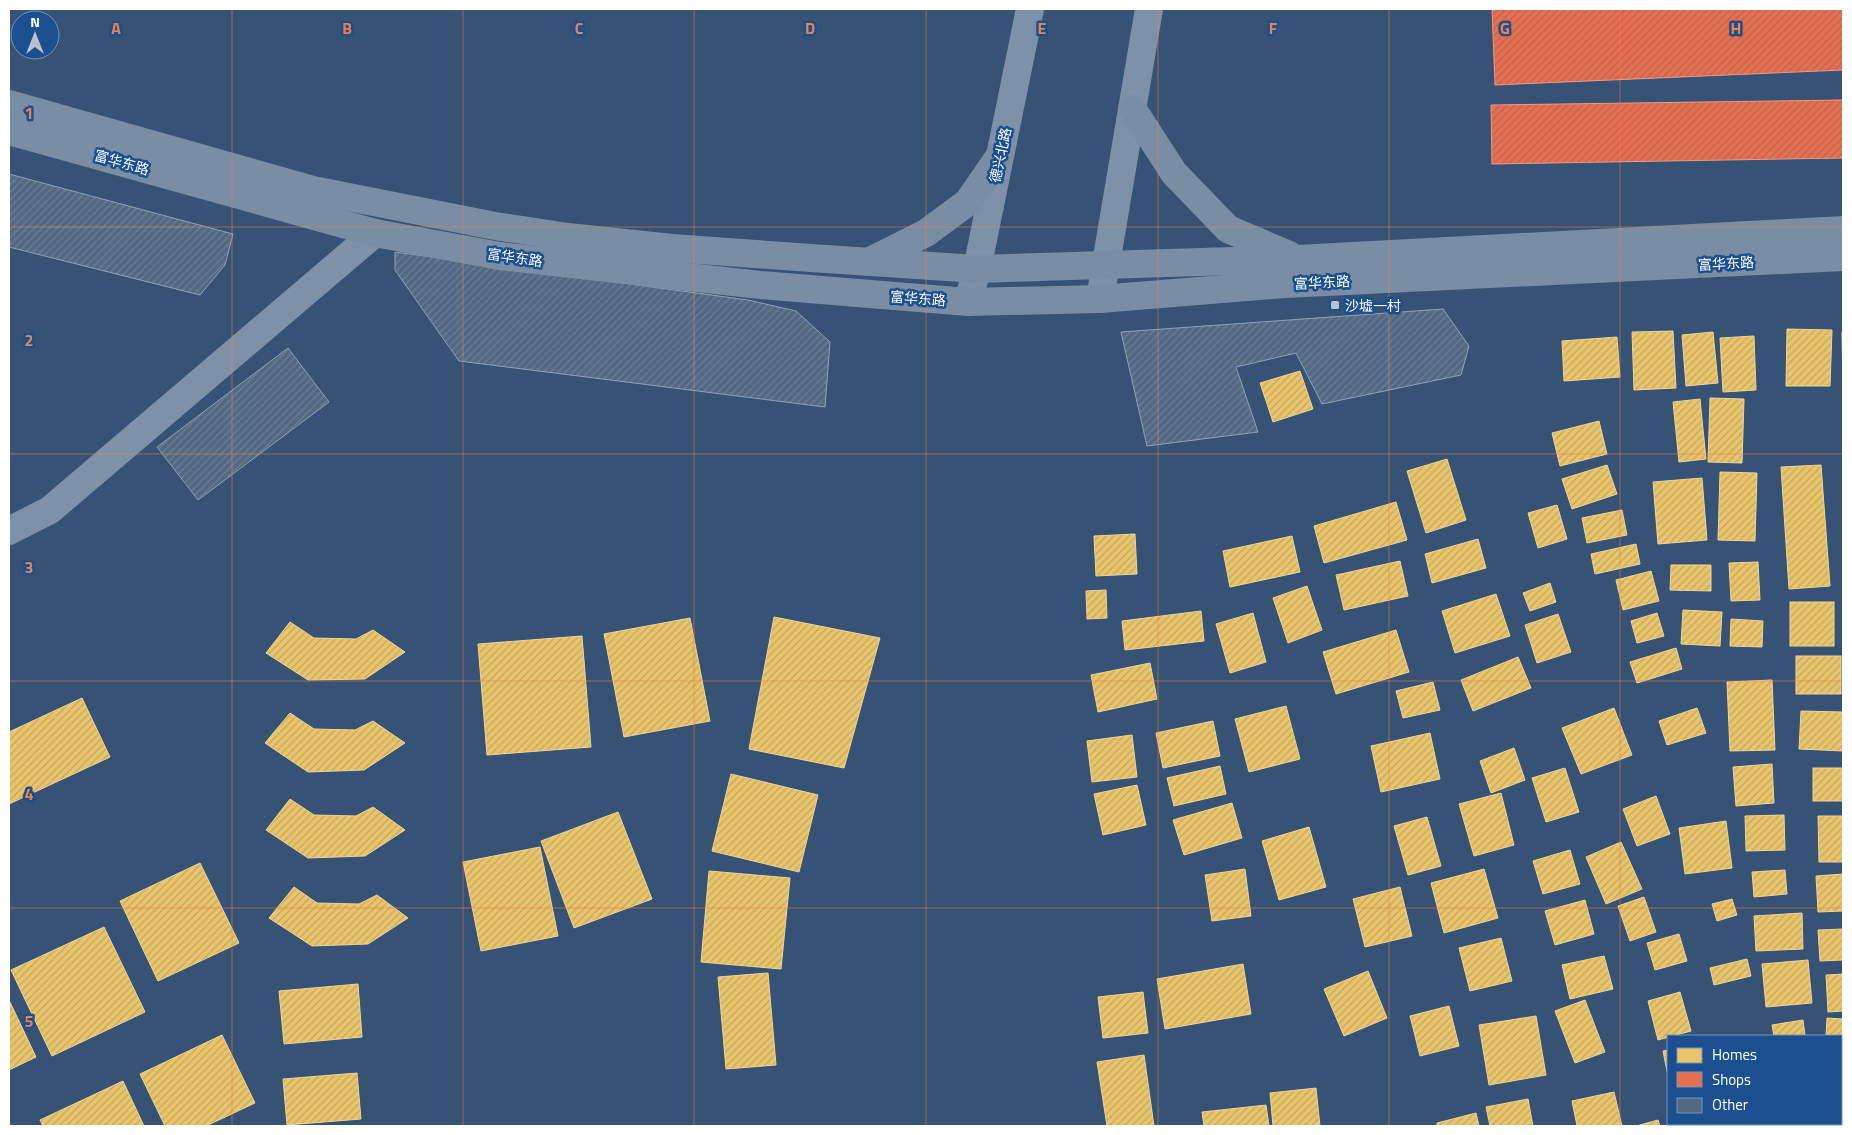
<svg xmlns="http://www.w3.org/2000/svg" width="1852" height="1135" font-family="'Titillium Web','Noto Sans SC',sans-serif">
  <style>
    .homes { fill: url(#homes-hatch); stroke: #f0d697 }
    .shops { fill: url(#shops-hatch); stroke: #ee9a85 }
    .building { fill: url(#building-hatch); stroke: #92a2b6 }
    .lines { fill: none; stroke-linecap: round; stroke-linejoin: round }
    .minor { stroke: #7d92a8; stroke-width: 28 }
    .tertiary { stroke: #7d92a8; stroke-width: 28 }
    .secondary { stroke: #798da4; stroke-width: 28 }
    .grid { fill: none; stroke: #ee8249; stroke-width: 1; stroke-opacity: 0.55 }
    .poi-dot { fill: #b9c2ce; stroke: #1b4f8f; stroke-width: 2 }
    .labels { text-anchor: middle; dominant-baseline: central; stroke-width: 5; stroke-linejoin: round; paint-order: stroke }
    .street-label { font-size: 14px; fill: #fff; stroke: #1b4f8f }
    .poi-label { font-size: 14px; fill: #fff; stroke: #1b4f8f; text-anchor: start }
    .grid-label { font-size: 16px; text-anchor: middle; font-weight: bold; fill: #ee8249; stroke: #1b4f8f; stroke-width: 5; stroke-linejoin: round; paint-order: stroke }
  </style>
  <defs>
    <pattern id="homes-hatch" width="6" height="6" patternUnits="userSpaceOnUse" patternTransform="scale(1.25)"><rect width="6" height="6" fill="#e9c46a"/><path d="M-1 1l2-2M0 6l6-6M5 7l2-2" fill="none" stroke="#c2a662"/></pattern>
    <pattern id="shops-hatch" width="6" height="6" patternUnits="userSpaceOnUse" patternTransform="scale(1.25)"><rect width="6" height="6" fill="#e76f51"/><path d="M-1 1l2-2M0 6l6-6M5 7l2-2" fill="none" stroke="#b86450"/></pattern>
    <pattern id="building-hatch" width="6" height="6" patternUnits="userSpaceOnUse" patternTransform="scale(1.25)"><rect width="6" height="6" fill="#526984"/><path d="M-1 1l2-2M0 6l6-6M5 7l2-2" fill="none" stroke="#6c8096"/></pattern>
  </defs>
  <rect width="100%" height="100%" fill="#365274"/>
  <g class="homes">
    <polygon points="1787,329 1832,330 1830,386 1786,386"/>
    <polygon points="1673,331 1676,388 1634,390 1632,332"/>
    <polygon points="1713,332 1718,383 1686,386 1682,335"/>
    <polygon points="1842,332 1843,332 1843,387"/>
    <polygon points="1754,336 1756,390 1723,392 1720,338"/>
    <polygon points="1617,337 1620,377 1564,381 1562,341"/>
    <polygon points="1300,371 1313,409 1273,422 1260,383"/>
    <polygon points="1710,398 1744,399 1742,463 1708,462"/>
    <polygon points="1700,399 1706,459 1679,462 1673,402"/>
    <polygon points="1599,421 1607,454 1560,466 1552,433"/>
    <polygon points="1447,459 1466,520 1426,533 1407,471"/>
    <polygon points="1607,465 1617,494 1572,509 1562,479"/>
    <polygon points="1821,465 1830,586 1789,589 1781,467"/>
    <polygon points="1720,472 1757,473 1755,541 1718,540"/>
    <polygon points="1702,478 1707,540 1658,544 1653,482"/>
    <polygon points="1396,502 1407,540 1324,563 1314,526"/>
    <polygon points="1557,505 1567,539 1538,548 1528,513"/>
    <polygon points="1622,510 1627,535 1587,543 1582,518"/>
    <polygon points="1135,534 1137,574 1096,576 1094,536"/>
    <polygon points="1292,536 1300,572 1230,587 1223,551"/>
    <polygon points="1478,539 1486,568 1432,583 1425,554"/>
    <polygon points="1636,544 1640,564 1595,574 1591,554"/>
    <polygon points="1400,561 1408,596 1344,610 1336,575"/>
    <polygon points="1758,562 1760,600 1731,601 1729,563"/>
    <polygon points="1671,565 1711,565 1711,591 1670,590"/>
    <polygon points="1651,571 1659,601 1623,610 1616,580"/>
    <polygon points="1550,583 1556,602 1530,611 1523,593"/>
    <polygon points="1307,586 1322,630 1288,643 1273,598"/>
    <polygon points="1106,590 1107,618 1087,619 1086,591"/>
    <polygon points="1496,594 1510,636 1455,653 1442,611"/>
    <rect x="1790" y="602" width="44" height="44"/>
    <polygon points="1683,610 1722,612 1720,646 1681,644"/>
    <polygon points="1201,611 1204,641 1125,650 1122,621"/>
    <polygon points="1253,613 1266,662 1230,673 1216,624"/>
    <polygon points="1657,613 1664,636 1637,643 1631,621"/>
    <polygon points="1558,614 1571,652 1537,663 1525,625"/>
    <polygon points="774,617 880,638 844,768 749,749"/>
    <polygon points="690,618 710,721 624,737 604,634"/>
    <polygon points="1731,619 1763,621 1762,647 1730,646"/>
    <polygon points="290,622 314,638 356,639 373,630 405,652 365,679 308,680 266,653"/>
    <polygon points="1396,630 1409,672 1336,694 1323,652"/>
    <polygon points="582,636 591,747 487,755 478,644"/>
    <polygon points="1676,648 1682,669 1637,683 1630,662"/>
    <rect x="1796" y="656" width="45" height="38"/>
    <polygon points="1518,657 1531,688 1473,711 1461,680"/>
    <polygon points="1150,663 1157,699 1098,712 1091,675"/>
    <polygon points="1772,680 1775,750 1730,751 1727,682"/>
    <polygon points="1433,682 1440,710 1403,718 1396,691"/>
    <polygon points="82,698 110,757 9,804 9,732"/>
    <polygon points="1286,706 1300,759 1249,772 1235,719"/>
    <polygon points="1614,708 1632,755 1581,774 1562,728"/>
    <polygon points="1697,708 1706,733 1667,745 1659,721"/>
    <polygon points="1801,711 1843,712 1843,751 1799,749"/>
    <polygon points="290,713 314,729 355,730 373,721 405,743 364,770 308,772 265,743"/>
    <polygon points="1213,721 1220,756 1163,768 1156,733"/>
    <polygon points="1430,733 1440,779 1381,792 1371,746"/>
    <polygon points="1132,735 1137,777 1092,782 1087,741"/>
    <polygon points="1514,748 1525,780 1491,793 1480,761"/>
    <polygon points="1772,764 1774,803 1736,806 1733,767"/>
    <polygon points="1220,766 1226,794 1174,806 1167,778"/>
    <polygon points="1565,768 1579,812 1546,822 1532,778"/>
    <rect x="1813" y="768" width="30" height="33"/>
    <polygon points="731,774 818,795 799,872 712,851"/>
    <polygon points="1137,785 1146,825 1103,835 1094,794"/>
    <polygon points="1501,793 1514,845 1474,856 1459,804"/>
    <polygon points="1656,796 1670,834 1637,846 1623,809"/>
    <polygon points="290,799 314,815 356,816 373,807 405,830 365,856 308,858 266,830"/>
    <polygon points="1232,803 1242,838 1184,855 1173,820"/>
    <polygon points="618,812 652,899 574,928 541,841"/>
    <polygon points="1784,815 1785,850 1746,851 1745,816"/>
    <polygon points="1818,816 1843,816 1843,862 1819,862"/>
    <polygon points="1427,817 1441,866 1408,875 1394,826"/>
    <polygon points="1726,821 1732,868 1685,874 1679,828"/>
    <polygon points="1309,827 1326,887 1279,900 1262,841"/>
    <polygon points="1621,842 1642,889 1606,904 1586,857"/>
    <polygon points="540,847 558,936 481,951 463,862"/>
    <polygon points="1570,850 1580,884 1543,894 1533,861"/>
    <polygon points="200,863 239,943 158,981 120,901"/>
    <polygon points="1245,869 1251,916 1212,921 1205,875"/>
    <polygon points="1484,869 1498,918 1444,933 1431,883"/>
    <polygon points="1785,870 1787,894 1754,897 1752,872"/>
    <polygon points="709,871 790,878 781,969 701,962"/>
    <polygon points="1843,874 1843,911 1818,912 1816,876"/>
    <polygon points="294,887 317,903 359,904 377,895 408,918 368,944 312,946 269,918"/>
    <polygon points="1400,887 1412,936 1365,947 1353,899"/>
    <polygon points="1644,897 1656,932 1630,941 1618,906"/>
    <polygon points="1732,899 1737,915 1717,921 1712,904"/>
    <polygon points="1585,900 1594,934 1555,945 1545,911"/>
    <polygon points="1802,913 1803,949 1756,951 1754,916"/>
    <polygon points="104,927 145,1012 52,1056 11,970"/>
    <polygon points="1843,929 1843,960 1820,961 1818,930"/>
    <polygon points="1679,934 1687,961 1655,970 1647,943"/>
    <polygon points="1501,938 1512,981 1470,991 1459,948"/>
    <polygon points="1604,956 1613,989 1570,999 1562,965"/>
    <polygon points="1747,959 1751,976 1714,985 1710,968"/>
    <polygon points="1808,960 1812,1003 1766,1007 1762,964"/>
    <polygon points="1243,964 1251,1014 1165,1029 1157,979"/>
    <polygon points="1368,971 1387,1018 1344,1036 1324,989"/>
    <polygon points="768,973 776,1065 726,1069 718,977"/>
    <polygon points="1843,974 1843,1011 1828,1012 1826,975"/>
    <polygon points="358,984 362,1037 284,1044 279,991"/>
    <polygon points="1143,992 1148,1033 1103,1038 1098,997"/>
    <polygon points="1680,992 1691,1031 1658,1040 1648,1001"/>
    <polygon points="9,1000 36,1057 9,1070"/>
    <polygon points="1585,1000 1605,1052 1575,1063 1555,1011"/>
    <polygon points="1449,1006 1459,1046 1420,1056 1410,1016"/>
    <polygon points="1536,1016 1546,1075 1489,1085 1479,1025"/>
    <polygon points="1827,1018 1843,1019 1843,1047 1841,1047 1841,1036 1826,1036"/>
    <polygon points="1803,1020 1805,1036 1774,1036 1772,1025"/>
    <polygon points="222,1035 255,1103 206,1126 165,1126 140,1074"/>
    <polygon points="1668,1050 1668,1076 1663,1051"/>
    <polygon points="1144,1055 1154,1126 1107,1126 1097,1062"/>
    <polygon points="357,1073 361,1119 287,1125 283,1079"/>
    <polygon points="123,1081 144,1126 43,1126 40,1120"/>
    <polygon points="1316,1088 1320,1126 1273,1126 1270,1093"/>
    <polygon points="1614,1092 1622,1126 1577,1126 1572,1101"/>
    <polygon points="1528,1099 1533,1126 1490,1126 1486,1107"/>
    <polygon points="1266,1105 1269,1126 1204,1126 1202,1112"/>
    <polygon points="1476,1113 1479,1126 1437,1126 1437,1123"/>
    <polygon points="1658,1120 1660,1126 1636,1126"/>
  </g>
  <g class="shops">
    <polygon points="1492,9 1843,9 1843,70 1495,85"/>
    <polygon points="1843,100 1843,158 1492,164 1491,105"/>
  </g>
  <g class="building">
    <polygon points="9,174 233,234 225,265 200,295 9,247"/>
    <polygon points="395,252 748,300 796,311 830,342 825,407 459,361 395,270"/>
    <polygon points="1443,309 1469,346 1461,375 1322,404 1296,353 1236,367 1258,432 1147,446 1121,332"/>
    <polygon points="288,348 329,402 198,500 157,447"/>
  </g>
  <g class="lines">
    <polyline class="minor" points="9,531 50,510 375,233"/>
    <g class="tertiary">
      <polyline points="1100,299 1149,9"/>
      <polyline points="968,302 977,269 1030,9"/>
    </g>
    <g class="secondary">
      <polyline points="9,104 313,190 495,226 568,237 672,248 811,258 977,269 1297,259 1843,230"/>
      <polyline points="1132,108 1174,173 1228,229 1289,255"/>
      <polyline points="9,131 375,233 500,256 760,285 968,302 1100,299 1285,284 1843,257"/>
      <polyline points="868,262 926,233 968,202 999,157"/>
    </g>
  </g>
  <path class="grid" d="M232,9v1117M463,9v1117M694,9v1117M926,9v1117M1158,9v1117M1389,9v1117M1620,9v1117M9,227h1834M9,454h1834M9,681h1834M9,908h1834"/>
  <rect class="poi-dot" x="1330" y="300" width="10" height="10" rx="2.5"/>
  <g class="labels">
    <g class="street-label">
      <text transform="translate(1000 155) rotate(-78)">德兴北路</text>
      <text transform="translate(122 162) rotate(16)">富华东路</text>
      <text transform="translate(515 257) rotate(8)">富华东路</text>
      <text transform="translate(1726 263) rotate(-3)">富华东路</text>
      <text transform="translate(1322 282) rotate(-3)">富华东路</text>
      <text transform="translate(918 298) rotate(4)">富华东路</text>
    </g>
    <g class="poi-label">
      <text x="1345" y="305">沙墟一村</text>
    </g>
  </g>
  <g class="grid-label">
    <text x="116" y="34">A</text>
    <text x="347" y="34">B</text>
    <text x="579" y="34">C</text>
    <text x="810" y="34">D</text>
    <text x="1042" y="34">E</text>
    <text x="1273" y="34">F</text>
    <text x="1505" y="34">G</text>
    <text x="1736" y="34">H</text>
    <text x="29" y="119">1</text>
    <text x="29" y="346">2</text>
    <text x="29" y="573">3</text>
    <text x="29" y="800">4</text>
    <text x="29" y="1027">5</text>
  </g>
  <rect width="1852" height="1135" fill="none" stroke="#ffffff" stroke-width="20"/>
  <rect x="1667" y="1035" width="175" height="90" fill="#1b4f8f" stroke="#7695bc"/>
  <rect x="1677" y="1048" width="25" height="15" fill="#e9c46a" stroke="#7695bc"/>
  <text x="1712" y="1060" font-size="15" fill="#ffffff">Homes</text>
  <rect x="1677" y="1072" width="25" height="15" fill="#e76f51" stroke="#7695bc"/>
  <text x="1712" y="1085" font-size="15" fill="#ffffff">Shops</text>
  <rect x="1677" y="1098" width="25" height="15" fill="#526984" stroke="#7695bc"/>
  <text x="1712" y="1110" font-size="15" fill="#ffffff">Other</text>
  <g transform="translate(35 35)"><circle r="24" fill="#1b4f8f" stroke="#7695bc"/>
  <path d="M0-4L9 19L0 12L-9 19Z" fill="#b9c2ce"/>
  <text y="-8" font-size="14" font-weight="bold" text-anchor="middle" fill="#ffffff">N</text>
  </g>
</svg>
